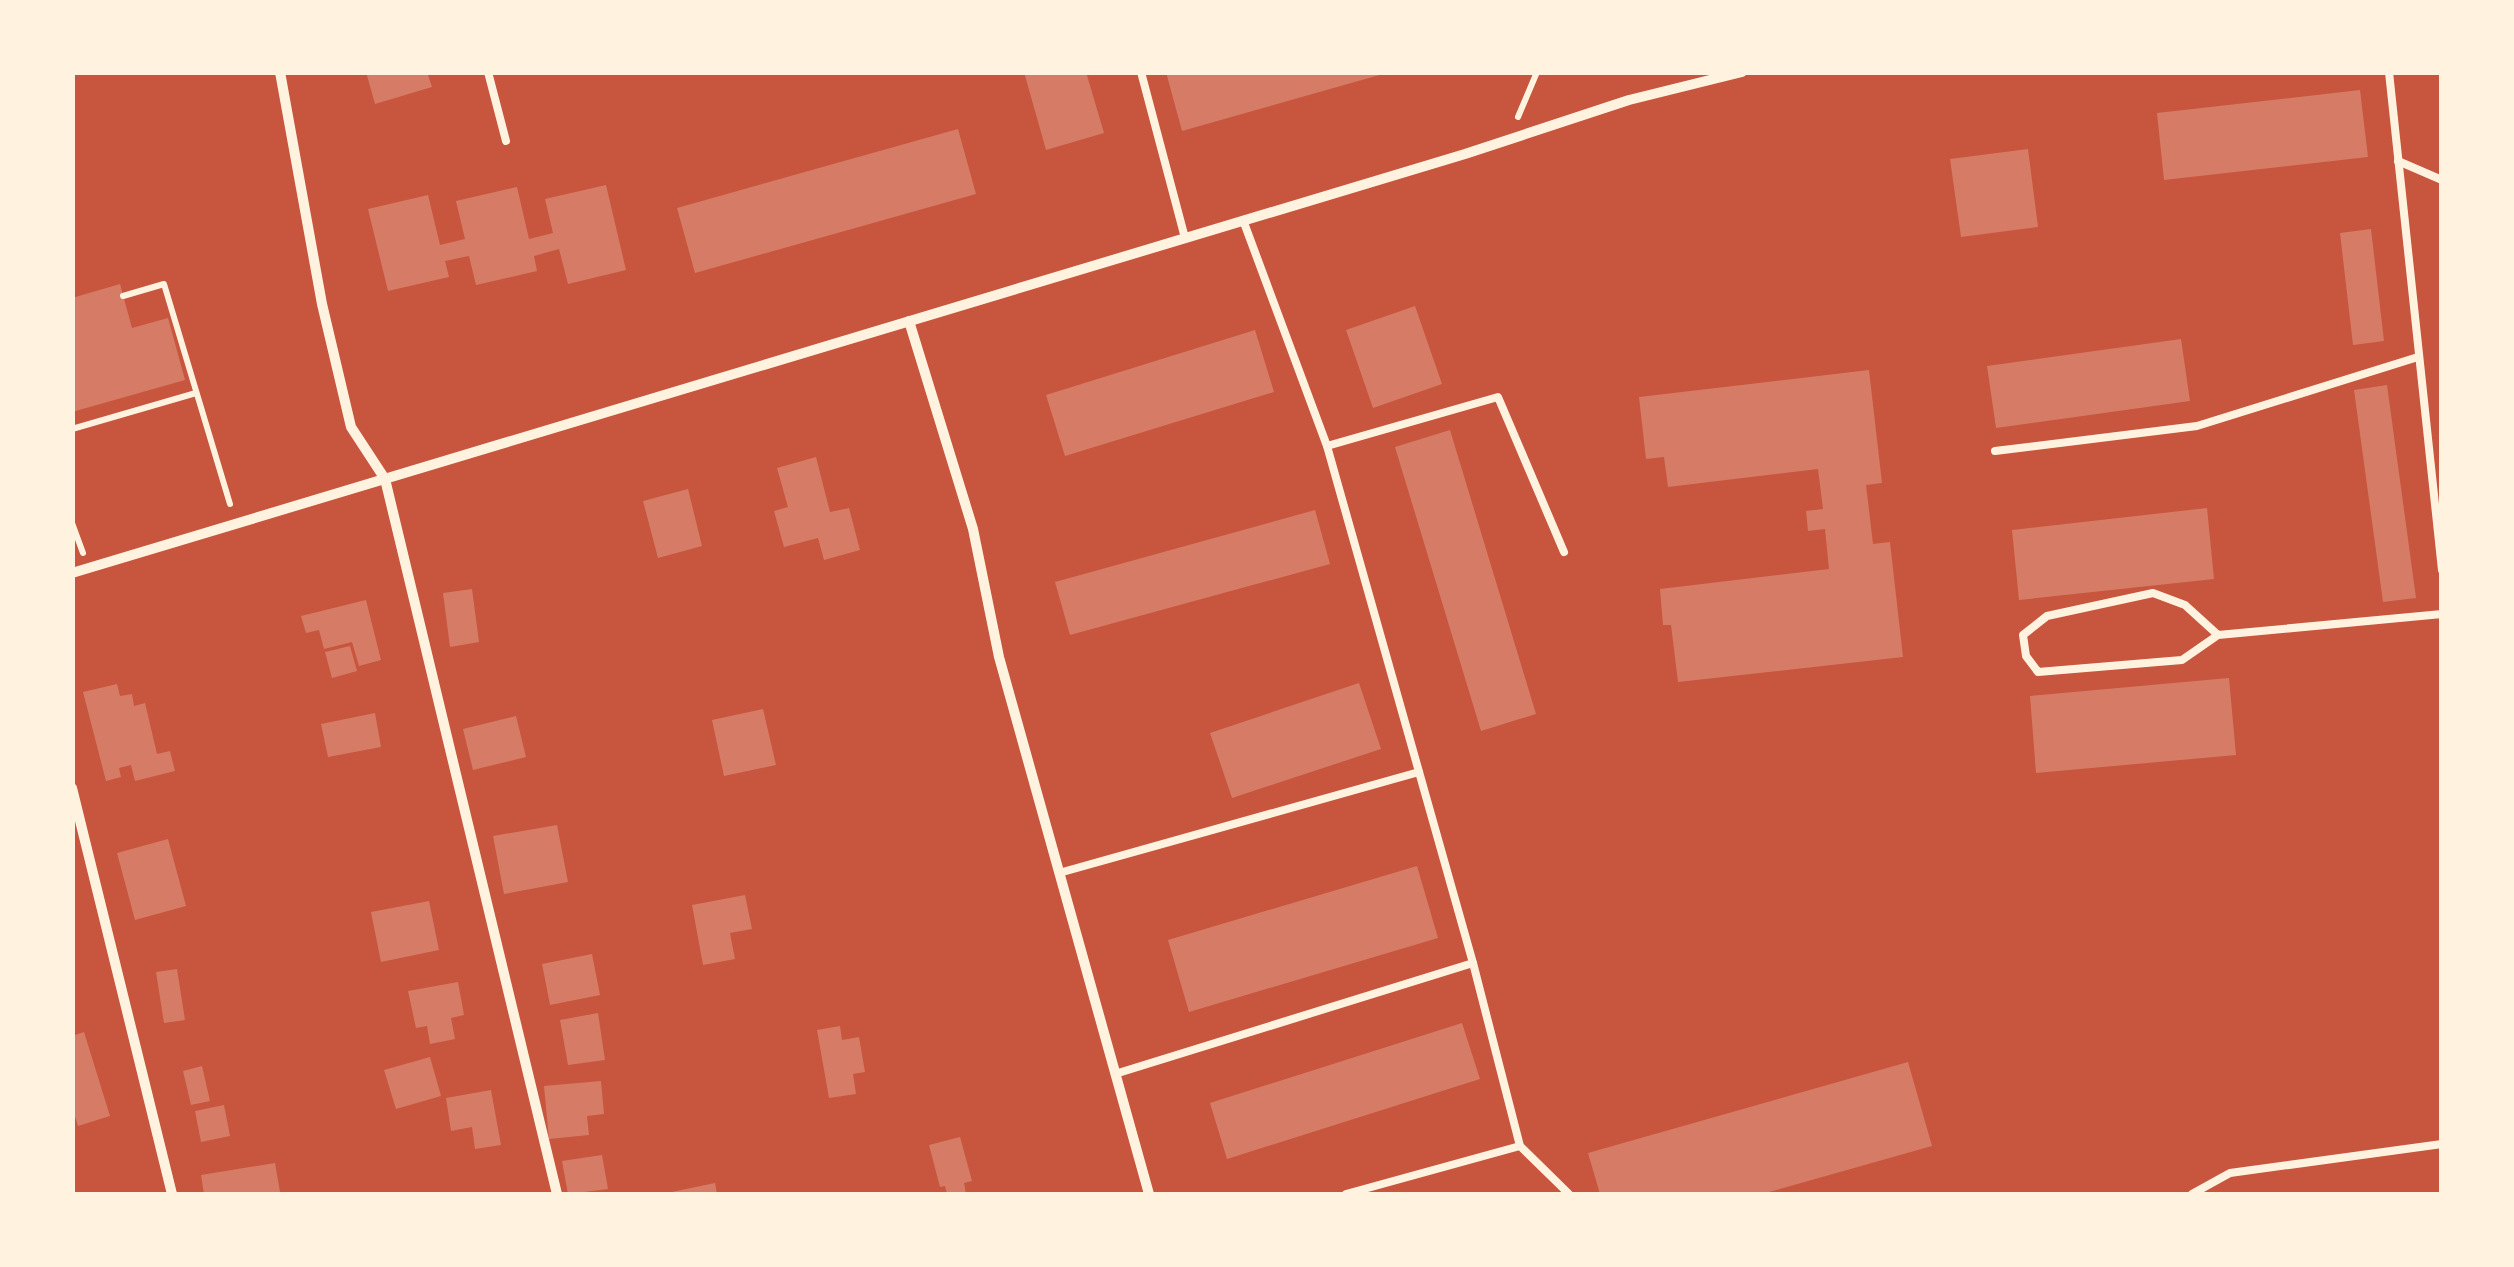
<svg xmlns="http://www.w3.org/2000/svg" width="2514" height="1267" font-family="Overpass,sans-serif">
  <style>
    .building { fill: #d67c66 }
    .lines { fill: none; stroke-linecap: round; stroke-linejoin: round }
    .path { stroke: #fff3e0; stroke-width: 6 }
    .service { stroke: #fff3e0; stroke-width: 8 }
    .minor { stroke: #fff3e0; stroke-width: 10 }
  </style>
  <rect width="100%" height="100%" fill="#c8553d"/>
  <g class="building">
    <polygon points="366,72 427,72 432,87 375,104"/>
    <polygon points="1024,72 1086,72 1104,133 1046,150"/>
    <polygon points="1166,72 1383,72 1383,74 1182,131"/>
    <polygon points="2360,90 2368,157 2164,180 2157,113"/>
    <polygon points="958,129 976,194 695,273 677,208"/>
    <polygon points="2028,149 2038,227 1961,237 1950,159"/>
    <polygon points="606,185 626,270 568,284 559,249 534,256 537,271 476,285 469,256 445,261 449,277 388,291 368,209 428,195 440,245 465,239 456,201 517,187 529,239 553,233 545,199"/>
    <polygon points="2371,229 2384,341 2353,345 2340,233"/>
    <polygon points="120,284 132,328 168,318 185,380 72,412 72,298"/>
    <polygon points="1415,306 1442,384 1373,408 1346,330"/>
    <polygon points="1255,330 1274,392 1065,456 1046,395"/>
    <polygon points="2181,339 2190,401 1996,428 1987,366"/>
    <polygon points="1869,370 1882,483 1866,485 1873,544 1890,542 1903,657 1678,682 1671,625 1663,625 1660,589 1829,569 1825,529 1808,531 1806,511 1823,509 1818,469 1668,487 1664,457 1646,459 1639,397"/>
    <polygon points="2387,385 2416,598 2383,602 2354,390"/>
    <polygon points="1450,430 1536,714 1481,731 1395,447"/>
    <polygon points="816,457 830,512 849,508 860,550 824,560 818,538 784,547 774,511 788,507 777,468"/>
    <polygon points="688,489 702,546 658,558 643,501"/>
    <polygon points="2207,508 2214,579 2019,600 2012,530"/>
    <polygon points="1315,510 1330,564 1070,635 1055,582"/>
    <polygon points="472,589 479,642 450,647 443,593"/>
    <polygon points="366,600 381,660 359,666 352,642 324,649 319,630 306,633 301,616"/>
    <polygon points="350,646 357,671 332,678 325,652"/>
    <polygon points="2229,678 2236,755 2036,773 2030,696"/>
    <polygon points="1359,683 1381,749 1232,798 1210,733"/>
    <polygon points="117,684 120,696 132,694 134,706 145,703 157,754 170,751 175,771 135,781 131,765 119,768 121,777 106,781 83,692"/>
    <polygon points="763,709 776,765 724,776 712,720"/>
    <polygon points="375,713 381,747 328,757 321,724"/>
    <polygon points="516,716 526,757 473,770 463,729"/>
    <polygon points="557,825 568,882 504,894 493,836"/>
    <polygon points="168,839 186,906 135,920 117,853"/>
    <polygon points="1417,866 1438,938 1189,1012 1168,940"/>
    <polygon points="745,895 752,929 730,933 735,959 703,965 692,905"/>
    <polygon points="429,901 439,950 381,962 371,912"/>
    <polygon points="592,954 600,995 550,1005 542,964"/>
    <polygon points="177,969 185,1020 164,1023 156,972"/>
    <polygon points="458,982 464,1015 451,1018 455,1039 430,1044 427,1026 416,1028 408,991"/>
    <polygon points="598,1013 605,1060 568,1065 560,1020"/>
    <polygon points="1462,1023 1480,1079 1227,1159 1210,1103"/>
    <polygon points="840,1026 842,1040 859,1037 865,1072 853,1074 856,1094 829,1098 817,1030"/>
    <polygon points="84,1032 110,1116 78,1126 72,1107 72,1036"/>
    <polygon points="430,1057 441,1096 396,1109 384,1070"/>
    <polygon points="1908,1062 1932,1146 1762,1194 1600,1194 1588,1153"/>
    <polygon points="202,1066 210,1101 191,1105 183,1071"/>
    <polygon points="601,1081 604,1114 587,1116 589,1135 549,1139 544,1086"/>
    <polygon points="491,1090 501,1145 475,1149 472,1127 451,1131 446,1098"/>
    <polygon points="224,1105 230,1136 201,1142 195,1111"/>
    <polygon points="960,1137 972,1181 964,1183 966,1194 947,1194 945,1186 940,1187 929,1145"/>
    <polygon points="602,1155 608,1189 568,1194 562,1161"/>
    <polygon points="275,1163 280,1192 204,1194 201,1175"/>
    <polygon points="715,1183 717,1194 667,1194 667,1193"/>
  </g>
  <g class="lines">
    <g class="path">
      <polyline points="1518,117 1537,72"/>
      <polyline points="123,296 164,284 230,504"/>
      <polyline points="72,429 196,393"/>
      <polyline points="72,523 83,553"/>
    </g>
    <g class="service">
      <polyline points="488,72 506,141"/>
      <polyline points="1141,72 1185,238"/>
      <polyline points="2389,72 2442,570"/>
      <polyline points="2398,161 2442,180"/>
      <polyline points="1243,220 1327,446 1473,963 1520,1146 1569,1194"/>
      <polyline points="1327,446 1498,397 1564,552"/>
      <polyline points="1995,451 2197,426 2418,357"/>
      <polyline points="2218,635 2185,605 2153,593 2047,616 2023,635 2026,656 2038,672 2182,660 2218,635 2442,614"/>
      <polyline points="1059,873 1419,772"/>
      <polyline points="1115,1074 1473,963"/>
      <polyline points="1346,1194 1520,1146"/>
      <polyline points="2192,1194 2230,1173 2442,1144"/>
    </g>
    <g class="minor">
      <polyline points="280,72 322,304 351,427 385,479 557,1194"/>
      <polyline points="909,321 973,529 999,657 1149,1194"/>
      <polyline points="72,573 1465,154 1629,100 1742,72"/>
      <polyline points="72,788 172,1194"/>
    </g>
  </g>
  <rect width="2514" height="1267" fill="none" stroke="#fff3e0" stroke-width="150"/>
</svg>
